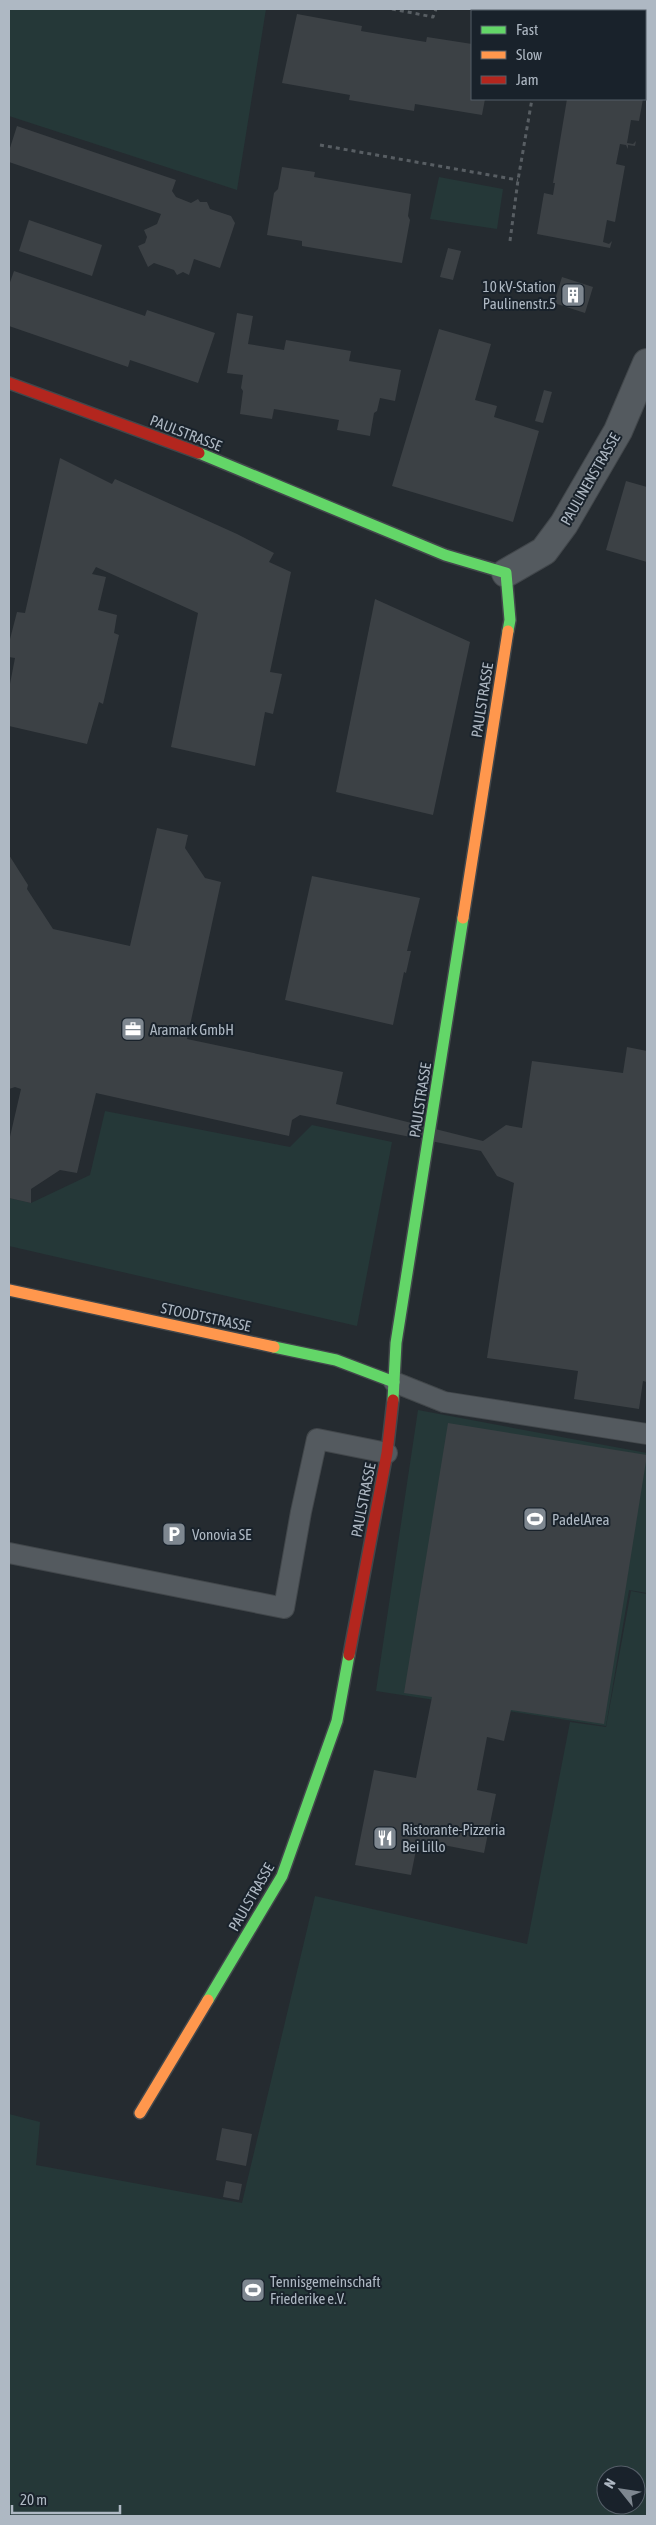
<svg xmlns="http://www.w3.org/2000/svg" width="656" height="2525" font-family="'Asap Condensed',sans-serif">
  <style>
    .green { fill: #253838; fill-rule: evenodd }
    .building { fill: #3c4145 }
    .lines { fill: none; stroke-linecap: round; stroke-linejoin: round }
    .lane-casing { stroke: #42474b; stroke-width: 22 }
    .street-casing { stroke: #42474b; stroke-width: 30 }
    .fast-casing { stroke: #42474b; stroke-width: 14 }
    .slow-casing { stroke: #42474b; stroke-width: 14 }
    .jam-casing { stroke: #42474b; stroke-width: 14 }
    .path { stroke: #585e63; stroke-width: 3; stroke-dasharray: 4 4; stroke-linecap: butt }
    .lane { stroke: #545a5f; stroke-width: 20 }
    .street { stroke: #545a5f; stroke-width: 28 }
    .fast { stroke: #63d668; stroke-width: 11 }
    .slow { stroke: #ff974d; stroke-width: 11 }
    .jam { stroke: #b3261e; stroke-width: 11 }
    .labels { text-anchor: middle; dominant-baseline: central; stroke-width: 4; stroke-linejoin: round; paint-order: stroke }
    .poi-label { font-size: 15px; fill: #aeb8c3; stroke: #19222b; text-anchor: start }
    .street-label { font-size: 15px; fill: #aeb8c3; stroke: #19222b }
  </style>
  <rect width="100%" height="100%" fill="#252b30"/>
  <g class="green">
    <polygon points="9,9 266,9 237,190 9,116"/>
    <polygon points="439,177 503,189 497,229 430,219"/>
    <polygon points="105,1111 290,1147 312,1125 392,1142 357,1326 9,1246 9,1198 31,1203 90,1175"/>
    <polygon points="418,1410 647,1453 647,1593 629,1590 606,1726 376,1691"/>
    <path d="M631,1591l16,3v922h-638v-402l31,8 -4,43 206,38 73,-307 212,48 43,-222 36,5zM606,2475h30v30h-30z"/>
  </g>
  <g class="building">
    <polygon points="297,14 362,26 361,31 426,42 427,37 472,44 472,99 485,99 482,115 415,104 414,111 349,100 350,95 282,83"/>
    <polygon points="567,99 643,99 639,121 631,120 627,143 633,144 636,141 635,146 628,145 628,149 626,145 620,144 616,164 625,166 615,222 607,220 603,242 609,244 612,241 610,248 537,234 544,193 553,195 555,183 553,183"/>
    <polygon points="17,126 176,180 172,191 176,197 191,203 198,199 200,202 207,202 210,209 231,216 235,223 220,268 194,259 189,275 183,272 177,275 174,270 154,263 148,267 138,246 145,243 147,237 144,230 157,224 161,214 9,162 9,151"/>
    <polygon points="282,167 315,172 314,177 411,194 408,216 410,220 402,263 302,246 302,241 267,235 274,193 278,189"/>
    <polygon points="29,220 102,245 92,276 19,251"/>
    <polygon points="448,248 461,251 453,280 440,277"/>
    <polygon points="14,271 145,316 147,310 215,333 198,383 130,360 128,367 9,326 9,285"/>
    <polygon points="562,277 593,287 585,313 554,303"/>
    <polygon points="237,313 253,316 248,344 284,350 286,340 351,351 349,361 401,370 395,401 380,398 377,411 374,413 370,436 337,430 339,420 274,409 272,419 240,414 243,391 241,388 243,375 227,373"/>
    <polygon points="439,329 491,344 475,400 497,406 494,417 539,431 513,522 392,486"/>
    <polygon points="544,390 552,392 543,423 535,421"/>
    <polygon points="60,458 112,484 115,479 237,534 274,553 269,562 291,572 270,672 282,674 273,714 265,712 255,766 171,747 198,613 96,567 92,574 106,577 98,610 117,615 114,633 119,635 103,704 99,702 87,744 9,726 9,689 15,658 9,657 9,643 17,612 25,613"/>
    <polygon points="626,481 647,487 647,562 606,550"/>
    <polygon points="375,599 470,642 433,815 336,792"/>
    <polygon points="157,828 188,835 185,848 205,878 221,882 187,1039 343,1072 336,1104 483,1141 506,1125 522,1128 532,1061 623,1073 627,1047 647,1051 647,1382 643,1381 639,1409 574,1399 578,1371 487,1358 514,1183 497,1176 481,1151 300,1115 292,1120 289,1136 96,1093 77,1173 60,1170 31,1189 31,1203 9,1198 9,1141 21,1089 15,1087 9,1089 9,855 28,885 27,889 53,929 130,946"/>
    <polygon points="312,876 420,898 407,951 411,951 406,973 404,972 393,1025 285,1000"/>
    <polygon points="448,1423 647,1455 604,1724 511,1710 504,1741 487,1737 477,1790 496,1794 484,1853 418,1840 411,1875 355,1865 374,1770 416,1778 432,1697 404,1693"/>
    <polygon points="222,2128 252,2134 246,2166 216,2160"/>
    <polygon points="226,2181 242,2184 239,2200 223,2197"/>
  </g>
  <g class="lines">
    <g class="lane-casing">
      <g id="lane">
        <polyline points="394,1382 444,1402 647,1434"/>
        <polyline points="9,1553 284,1608 301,1512 317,1439 387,1453"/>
      </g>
    </g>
    <g class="street-casing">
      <polyline id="street" points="506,573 544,551 564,524 618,431 647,363"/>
    </g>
    <g class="fast-casing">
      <g id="fast">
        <polyline points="199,453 445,555 506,573 510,620 508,631"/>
        <polyline points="274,1347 336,1360 394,1382"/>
        <polyline points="393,1400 396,1343 463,918"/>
        <polyline points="208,2000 282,1876 337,1721 349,1655"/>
      </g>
    </g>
    <g class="slow-casing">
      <g id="slow">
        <polyline points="463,918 508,631"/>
        <polyline points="9,1290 274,1347"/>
        <polyline points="140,2113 208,2000"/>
      </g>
    </g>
    <g class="jam-casing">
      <g id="jam">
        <polyline points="9,383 199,453"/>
        <polyline points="349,1655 387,1453 393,1400"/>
      </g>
    </g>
    <g class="path">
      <polyline points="392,9 433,17 436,9"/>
      <polyline points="486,9 503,11"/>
      <polyline points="506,11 506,9"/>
      <polyline points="568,11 568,9"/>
      <polyline points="320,145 518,180"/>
      <polyline points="510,241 518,180 532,99"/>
    </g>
    <use href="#lane" class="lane"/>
    <use href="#street" class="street"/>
    <use href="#fast" class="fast"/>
    <use href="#slow" class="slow"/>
    <use href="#jam" class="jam"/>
  </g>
  <defs>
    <g id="building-square" transform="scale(1.25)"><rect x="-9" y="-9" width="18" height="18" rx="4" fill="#7e8790" stroke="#19222b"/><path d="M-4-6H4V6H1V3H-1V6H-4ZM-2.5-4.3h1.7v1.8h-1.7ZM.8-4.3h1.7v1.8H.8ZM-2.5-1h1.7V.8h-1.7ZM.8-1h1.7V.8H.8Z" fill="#fff"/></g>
    <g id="office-square" transform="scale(1.25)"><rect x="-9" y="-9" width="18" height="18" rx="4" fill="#7e8790" stroke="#19222b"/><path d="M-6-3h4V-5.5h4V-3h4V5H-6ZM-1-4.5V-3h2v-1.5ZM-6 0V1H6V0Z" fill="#fff"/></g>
    <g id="stadium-square" transform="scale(1.25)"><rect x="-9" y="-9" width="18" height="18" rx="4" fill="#7e8790" stroke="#19222b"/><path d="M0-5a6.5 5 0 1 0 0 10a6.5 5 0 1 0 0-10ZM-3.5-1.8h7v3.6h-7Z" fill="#fff"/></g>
    <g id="parking-square" transform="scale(1.25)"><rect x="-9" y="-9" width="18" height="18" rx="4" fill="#7e8790" stroke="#19222b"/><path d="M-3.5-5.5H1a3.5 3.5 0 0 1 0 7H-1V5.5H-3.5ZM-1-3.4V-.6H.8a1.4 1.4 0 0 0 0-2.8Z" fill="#fff"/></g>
    <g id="restaurant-square" transform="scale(1.25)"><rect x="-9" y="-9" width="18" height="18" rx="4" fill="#7e8790" stroke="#19222b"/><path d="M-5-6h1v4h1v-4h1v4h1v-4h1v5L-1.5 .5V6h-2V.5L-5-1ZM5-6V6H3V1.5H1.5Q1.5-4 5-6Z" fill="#fff"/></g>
  </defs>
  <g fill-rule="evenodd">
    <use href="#building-square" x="573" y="295"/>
    <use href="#office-square" x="133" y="1029"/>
    <use href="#stadium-square" x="535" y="1519"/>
    <use href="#parking-square" x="174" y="1534"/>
    <use href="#restaurant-square" x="385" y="1838"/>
    <use href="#stadium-square" x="253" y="2290"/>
  </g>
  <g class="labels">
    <g class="poi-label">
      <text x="556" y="286" text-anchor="end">10 kV-Station<tspan x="556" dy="17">Paulinenstr.5</tspan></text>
      <text x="150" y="1029">Aramark GmbH</text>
      <text x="552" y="1519">PadelArea</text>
      <text x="192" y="1534">Vonovia SE</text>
      <text x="402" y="1829">Ristorante-Pizzeria<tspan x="402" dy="17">Bei Lillo</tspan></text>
      <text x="270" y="2281">Tennisgemeinschaft<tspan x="270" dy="17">Friederike e.V.</tspan></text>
    </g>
    <g class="street-label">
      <text transform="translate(186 433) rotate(21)">PAULSTRASSE</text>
      <text transform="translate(590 479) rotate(-60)">PAULINENSTRASSE</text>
      <text transform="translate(482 700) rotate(-81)">PAULSTRASSE</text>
      <text transform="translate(420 1100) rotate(-81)">PAULSTRASSE</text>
      <text transform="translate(206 1317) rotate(12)">STOODTSTRASSE</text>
      <text transform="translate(363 1500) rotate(-79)">PAULSTRASSE</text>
      <text transform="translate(251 1897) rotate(-60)">PAULSTRASSE</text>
    </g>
  </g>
  <rect width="656" height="2525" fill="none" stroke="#aeb8c3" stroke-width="20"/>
  <rect x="471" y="10" width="175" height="90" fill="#19222b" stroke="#555e68"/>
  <rect x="481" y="26" width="25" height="8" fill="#63d668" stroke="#555e68"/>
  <text x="516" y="35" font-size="15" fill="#aeb8c3">Fast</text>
  <rect x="481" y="51" width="25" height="8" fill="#ff974d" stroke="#555e68"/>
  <text x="516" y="60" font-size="15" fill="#aeb8c3">Slow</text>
  <rect x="481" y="76" width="25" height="8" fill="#b3261e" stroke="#555e68"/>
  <text x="516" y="85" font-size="15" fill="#aeb8c3">Jam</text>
  <g transform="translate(621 2490) rotate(300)"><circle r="24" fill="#19222b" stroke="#555e68"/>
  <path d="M0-4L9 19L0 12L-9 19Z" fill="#7e8790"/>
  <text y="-8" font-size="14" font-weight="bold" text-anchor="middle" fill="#aeb8c3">N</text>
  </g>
  <path d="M12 2505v8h108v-8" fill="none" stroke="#aeb8c3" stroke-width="2.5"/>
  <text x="20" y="2505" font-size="15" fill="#aeb8c3" stroke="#19222b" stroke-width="4" paint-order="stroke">20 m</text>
</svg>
